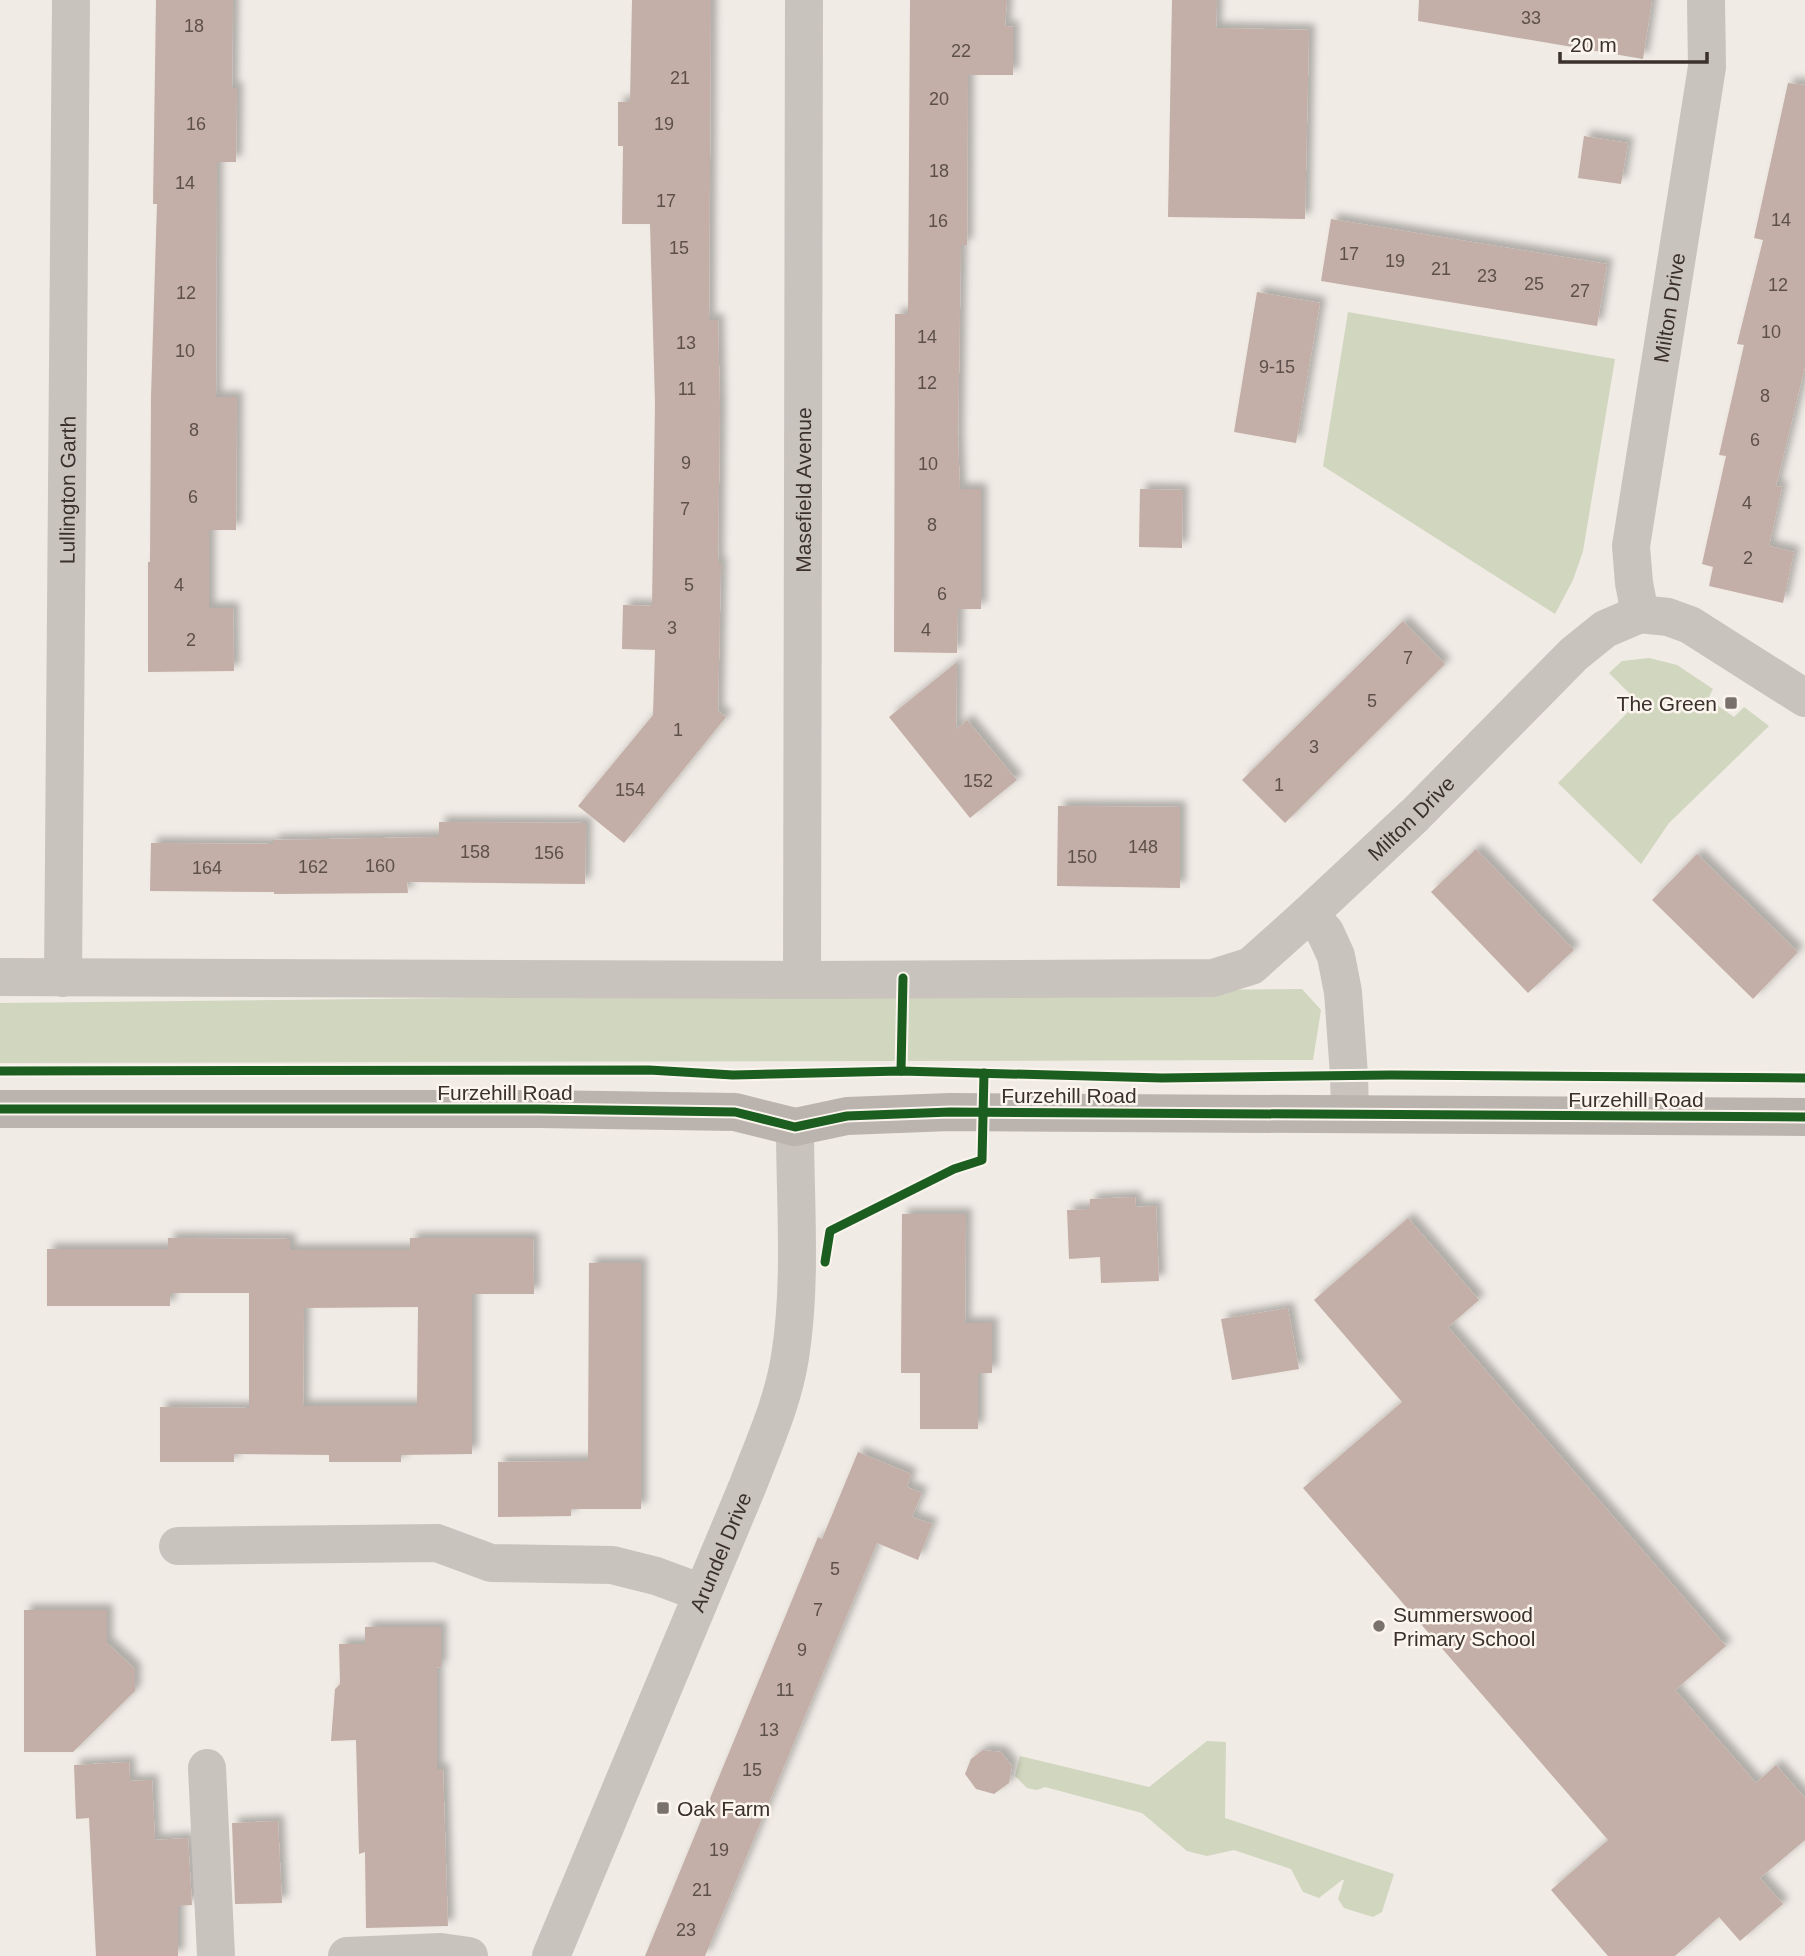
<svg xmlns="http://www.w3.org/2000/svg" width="1805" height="1956" font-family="Helvetica,sans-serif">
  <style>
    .green { fill: #d1d6bf }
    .building { fill: #c3afa7; fill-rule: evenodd; filter: url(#shadow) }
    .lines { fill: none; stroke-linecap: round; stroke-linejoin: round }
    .street { stroke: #c9c3be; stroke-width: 38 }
    .secondary { stroke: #bab3ae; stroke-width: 38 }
    .cycleway-casing { stroke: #fbf5ee; stroke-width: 13 }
    .cycleway { stroke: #1b5e20; stroke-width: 9 }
    .poi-dot { fill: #7a716c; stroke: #fbf5ee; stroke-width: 2.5 }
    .labels { text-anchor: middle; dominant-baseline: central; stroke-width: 5; stroke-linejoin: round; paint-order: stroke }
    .number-label { font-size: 18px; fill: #5d504a }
    .street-label { font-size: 21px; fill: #3b302b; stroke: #fbf5ee }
    .poi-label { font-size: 21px; fill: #3b302b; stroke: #fbf5ee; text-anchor: start }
  </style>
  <defs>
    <filter id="shadow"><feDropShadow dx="6" dy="-6" stdDeviation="3.5" flood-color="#0004"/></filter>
  </defs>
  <rect width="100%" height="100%" fill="#f0ebe5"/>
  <g class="green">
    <polygon points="1348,312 1615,359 1583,551 1573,580 1555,614 1323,466"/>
    <polygon points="1649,658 1677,665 1713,689 1708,699 1734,717 1744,707 1769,726 1669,823 1641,864 1558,783 1638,702 1609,673 1622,661"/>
    <polygon points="1302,989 1321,1010 1313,1060 0,1063 0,1003"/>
    <polygon points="1207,1741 1226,1742 1225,1818 1394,1874 1382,1912 1373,1917 1344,1908 1338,1899 1344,1880 1342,1880 1319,1898 1303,1892 1291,1869 1234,1850 1207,1856 1187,1851 1142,1813 1045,1787 1037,1790 1027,1788 1015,1776 1020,1756 1149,1787"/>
  </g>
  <g class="building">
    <polygon points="156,0 233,0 232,88 237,88 236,162 217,162 216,397 237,397 236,530 209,530 209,608 233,608 234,671 148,672 148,562 150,562 151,397 157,204 153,204"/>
    <polygon points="632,0 711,0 709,320 718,320 720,408 718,563 721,563 718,711 726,717 624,843 578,806 653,715 655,650 622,649 623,605 652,606 655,403 650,224 622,224 623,146 618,146 618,102 630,102"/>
    <polygon points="910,0 1007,0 1005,26 1013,27 1013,75 968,75 967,245 961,245 958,440 960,489 981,489 981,609 958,609 957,653 894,652 895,314 908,314"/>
    <polygon points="1172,0 1217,0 1216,28 1309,30 1305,219 1168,217"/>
    <polygon points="1419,0 1652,0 1643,59 1418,21"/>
    <polygon points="1788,83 1805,85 1805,367 1776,486 1782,487 1769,546 1794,552 1783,603 1709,586 1713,567 1702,564 1726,456 1719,455 1744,345 1737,344 1763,240 1754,238"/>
    <polygon points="1584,136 1628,143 1621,184 1578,178"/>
    <polygon points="1331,219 1607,264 1597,326 1321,281"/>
    <polygon points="1257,292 1320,303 1296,443 1234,432"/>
    <polygon points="1140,489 1183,490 1182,548 1139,547"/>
    <polygon points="1403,621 1445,664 1285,823 1242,780"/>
    <polygon points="957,662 956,729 967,720 1017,780 970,818 889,717"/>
    <polygon points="1058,806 1180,807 1180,888 1057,886"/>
    <polygon points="439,822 586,823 585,884 407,882 408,893 274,894 274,892 150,891 151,843 273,844 273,840 439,837"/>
    <polygon points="1476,849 1574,950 1528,993 1431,892"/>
    <polygon points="1697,854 1798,952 1753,999 1652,900"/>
    <polygon points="1135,1197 1136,1207 1156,1206 1159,1281 1101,1283 1100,1257 1069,1259 1067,1210 1089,1209 1090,1199"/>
    <polygon points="902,1214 966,1214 965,1323 992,1323 992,1373 978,1373 978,1429 920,1429 920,1373 901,1373"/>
    <polygon points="1408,1218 1479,1300 1448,1327 1726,1646 1675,1690 1756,1783 1776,1765 1805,1798 1805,1840 1760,1878 1783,1904 1740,1941 1719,1917 1675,1956 1608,1956 1551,1890 1608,1840 1303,1488 1402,1402 1314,1300"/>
    <path d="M168,1238l122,1v11h120v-12h123l1,56h-62v160l-71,1v7h-72v-7l-95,-1v8h-74v-55l89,1v-115h-79v13h-123v-57h121zM418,1307l-1,99h-114l1,-98z"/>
    <polygon points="589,1263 641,1263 641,1509 571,1509 571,1516 498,1517 498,1462 588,1461"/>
    <polygon points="1288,1308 1299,1369 1232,1380 1221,1319"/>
    <polygon points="858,1452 911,1474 907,1487 922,1493 912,1517 932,1524 918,1560 877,1543 705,1956 645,1956 818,1537 822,1539"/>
    <polygon points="24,1610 107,1610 107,1643 135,1669 135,1691 73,1752 24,1752"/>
    <polygon points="365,1627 441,1627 441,1668 437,1667 437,1769 443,1769 448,1926 366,1928 365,1852 359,1854 356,1740 331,1741 335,1689 340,1684 339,1644 365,1644"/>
    <polygon points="983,1750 1001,1752 1012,1766 1009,1783 994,1794 976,1789 965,1774 971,1759"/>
    <polygon points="129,1762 130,1781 152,1780 155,1840 188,1838 192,1905 178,1906 178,1956 96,1956 89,1818 76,1819 74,1765"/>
    <polygon points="278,1821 282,1903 235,1904 232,1823"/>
  </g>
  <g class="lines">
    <g class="street">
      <path id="s1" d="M1640,614l-6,-31 -3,-37 76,-479 -1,-67"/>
      <path id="s2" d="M1309,914l106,-99 159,-161 31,-25 35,-15 28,3 22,8 115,73"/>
      <polyline points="0,977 802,980 1213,978 1251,966 1309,914 1325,932 1336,956 1343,992 1349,1075 1350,1114"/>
      <path id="s3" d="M63,978l8,-978"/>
      <path id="s4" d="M802,980l2,-980"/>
      <polyline points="178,1546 437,1543 491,1563 612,1565 656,1576 702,1593"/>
      <polyline points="207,1768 216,1956"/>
      <polyline points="347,1956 441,1952 469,1956"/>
      <path id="s5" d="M551,1956l197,-471c16,-42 35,-83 42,-128 12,-75 5,-154 5,-230"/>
    </g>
    <polyline class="secondary" points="0,1109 539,1109 735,1112 795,1127 847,1116 950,1112 1805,1117"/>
    <g class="cycleway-casing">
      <g id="cycleway">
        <polyline points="0,1071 649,1070 733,1075 901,1071 1162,1078 1391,1075 1805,1078"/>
        <polyline points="901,1071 903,978"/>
        <polyline points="0,1109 539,1109 735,1112 795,1127 847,1116 950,1112 1805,1117"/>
        <polyline points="825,1262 830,1231 954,1169 982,1160 984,1073"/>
      </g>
    </g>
    <use href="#cycleway" class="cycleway"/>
  </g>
  <g class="poi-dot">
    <rect x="1724" y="696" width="14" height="14" rx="3.5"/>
    <circle cx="1379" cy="1626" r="7"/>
    <rect x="656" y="1801" width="14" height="14" rx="3.5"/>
  </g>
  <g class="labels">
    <g class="number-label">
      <text x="1531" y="18">33</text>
      <text x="194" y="26">18</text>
      <text x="961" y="51">22</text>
      <text x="680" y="78">21</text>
      <text x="939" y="99">20</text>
      <text x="196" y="124">16</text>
      <text x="664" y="124">19</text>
      <text x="939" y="171">18</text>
      <text x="185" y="183">14</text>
      <text x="666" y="201">17</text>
      <text x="1781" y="220">14</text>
      <text x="938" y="221">16</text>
      <text x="679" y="248">15</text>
      <text x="1349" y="254">17</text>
      <text x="1395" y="261">19</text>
      <text x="1441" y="269">21</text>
      <text x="1487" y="276">23</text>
      <text x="1534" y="284">25</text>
      <text x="1778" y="285">12</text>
      <text x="1580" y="291">27</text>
      <text x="186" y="293">12</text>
      <text x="1771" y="332">10</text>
      <text x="927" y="337">14</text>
      <text x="686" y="343">13</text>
      <text x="185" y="351">10</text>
      <text x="1277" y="367">9-15</text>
      <text x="927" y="383">12</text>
      <text x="687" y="389">11</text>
      <text x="1765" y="396">8</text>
      <text x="194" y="430">8</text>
      <text x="1755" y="440">6</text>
      <text x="686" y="463">9</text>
      <text x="928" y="464">10</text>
      <text x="193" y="497">6</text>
      <text x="1747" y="503">4</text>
      <text x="685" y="509">7</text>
      <text x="932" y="525">8</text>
      <text x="1748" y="558">2</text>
      <text x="179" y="585">4</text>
      <text x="689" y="585">5</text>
      <text x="942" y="594">6</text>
      <text x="672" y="628">3</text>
      <text x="926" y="630">4</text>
      <text x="191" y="640">2</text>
      <text x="1408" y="658">7</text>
      <text x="1372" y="701">5</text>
      <text x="678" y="730">1</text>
      <text x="1314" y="747">3</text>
      <text x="978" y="781">152</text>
      <text x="1279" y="785">1</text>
      <text x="630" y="790">154</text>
      <text x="1143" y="847">148</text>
      <text x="475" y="852">158</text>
      <text x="549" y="853">156</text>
      <text x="1082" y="857">150</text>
      <text x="380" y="866">160</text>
      <text x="313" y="867">162</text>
      <text x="207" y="868">164</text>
      <text x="835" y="1569">5</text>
      <text x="818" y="1610">7</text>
      <text x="802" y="1650">9</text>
      <text x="785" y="1690">11</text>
      <text x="769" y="1730">13</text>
      <text x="752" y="1770">15</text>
      <text x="719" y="1850">19</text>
      <text x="702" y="1890">21</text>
      <text x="686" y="1930">23</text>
    </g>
    <g class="street-label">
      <text stroke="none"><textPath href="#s1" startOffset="310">Milton Drive</textPath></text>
      <text stroke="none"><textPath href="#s3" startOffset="488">Lullington Garth</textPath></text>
      <text stroke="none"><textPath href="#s4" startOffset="490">Masefield Avenue</textPath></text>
      <text stroke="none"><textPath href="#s2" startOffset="140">Milton Drive</textPath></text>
      <text x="505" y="1092">Furzehill Road</text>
      <text x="1069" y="1095">Furzehill Road</text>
      <text x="1636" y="1099">Furzehill Road</text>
      <text stroke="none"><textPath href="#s5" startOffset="438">Arundel Drive</textPath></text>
    </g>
    <g class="poi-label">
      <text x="1717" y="703" text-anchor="end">The Green</text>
      <text x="1393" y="1614">Summerswood<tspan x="1393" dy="24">Primary School</tspan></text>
      <text x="677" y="1808">Oak Farm</text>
    </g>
  </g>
  <path d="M1560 52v10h147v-10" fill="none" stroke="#3b302b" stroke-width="3.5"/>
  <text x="1570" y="52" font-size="21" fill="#3b302b" stroke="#fbf5ee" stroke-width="5" paint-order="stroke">20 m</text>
</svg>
